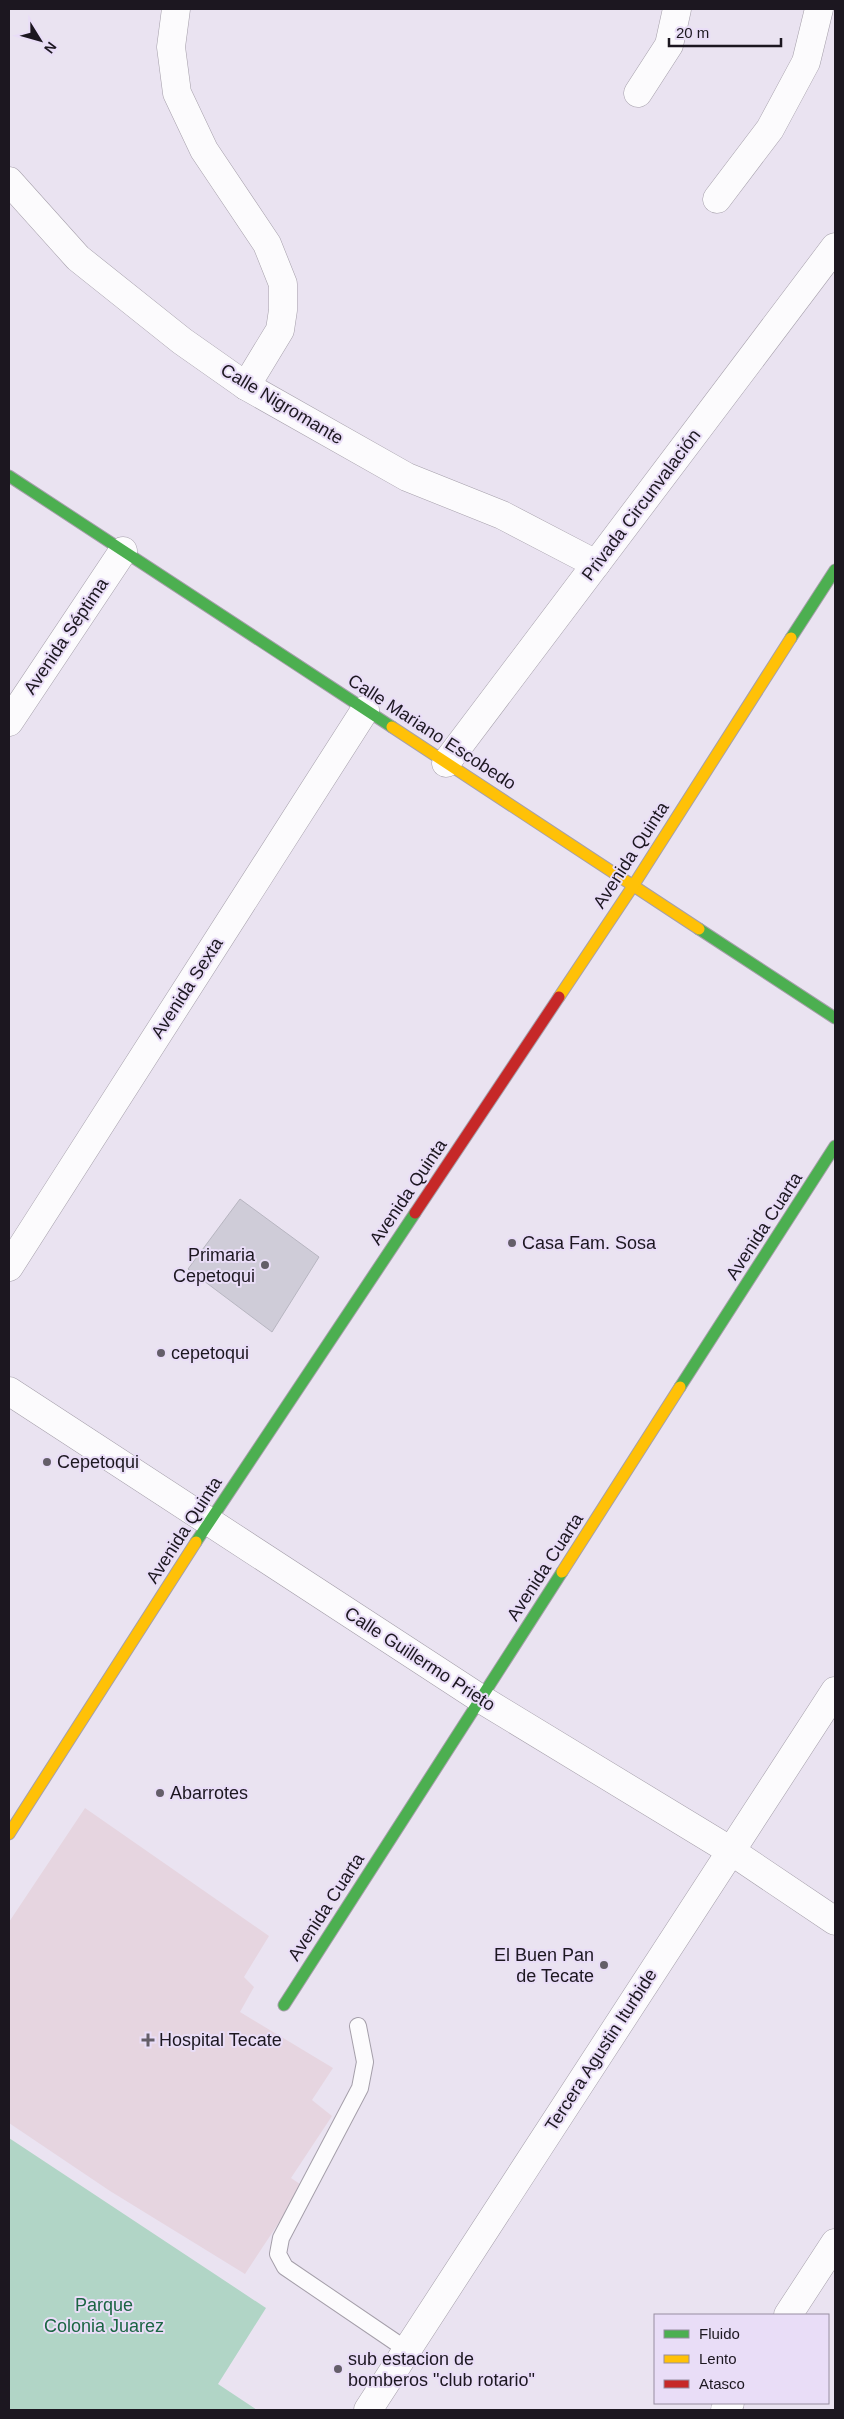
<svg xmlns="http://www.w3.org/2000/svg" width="844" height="2419" font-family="Arial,sans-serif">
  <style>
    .medical { fill: #e6d5e0 }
    .green { fill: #b1d5c6 }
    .building { fill: #cfccd8; stroke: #b7b5c0 }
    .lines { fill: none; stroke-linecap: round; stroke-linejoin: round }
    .lane-casing { stroke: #a59faa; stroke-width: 18 }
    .street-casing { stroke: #a59faa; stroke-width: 29 }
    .fast-casing { stroke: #a59faa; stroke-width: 13 }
    .slow-casing { stroke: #a59faa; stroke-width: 13 }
    .jam-casing { stroke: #a59faa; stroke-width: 13 }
    .lane { stroke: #fcfbfd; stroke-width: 16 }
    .street { stroke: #fcfbfd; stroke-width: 28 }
    .fast { stroke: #4caf50; stroke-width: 11 }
    .slow { stroke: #ffc107; stroke-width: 11 }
    .jam { stroke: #c62828; stroke-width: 11 }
    .poi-dot { fill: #645e69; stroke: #e9ddf7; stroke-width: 2 }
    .labels { text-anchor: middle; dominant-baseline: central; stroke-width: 4; stroke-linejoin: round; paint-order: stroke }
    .street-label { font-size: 18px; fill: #1c1720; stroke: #e9ddf7 }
    .poi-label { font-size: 18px; fill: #1c1720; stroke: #e9ddf7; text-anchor: start }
    .park-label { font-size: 18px; fill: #1b6543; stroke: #e9ddf7 }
  </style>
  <rect width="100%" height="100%" fill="#eae3f1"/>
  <polygon class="medical" points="85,1808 269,1936 244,1977 254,1987 240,2012 333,2068 312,2100 332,2116 291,2178 303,2186 245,2274 110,2191 9,2123 9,1922"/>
  <polygon class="green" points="9,2138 266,2308 218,2384 257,2410 9,2410"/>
  <polygon class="building" points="240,1199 319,1257 272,1332 188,1269"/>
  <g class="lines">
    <g class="lane-casing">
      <polyline id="lane" points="358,2026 365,2062 360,2088 281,2238 278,2254 285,2267 407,2350"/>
    </g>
    <g class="street-casing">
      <g id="street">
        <polyline points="176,9 171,47 177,93 204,150 267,244 283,284 283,310 280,330 246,386"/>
        <polyline points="638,93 669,45 677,9"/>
        <polyline points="9,181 78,258 182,341 246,386 407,477 502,515 596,564"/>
        <polyline points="717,199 770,129 806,62 819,9"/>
        <polyline points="9,722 123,551"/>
        <polyline points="446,763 835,247"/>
        <polyline points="9,1267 365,710"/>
        <polyline points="9,1391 481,1699 731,1851 835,1921"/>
        <polyline points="788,2315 835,2243"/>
        <polyline points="368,2410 835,1691"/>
        <polyline points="725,2410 730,2403"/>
      </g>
    </g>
    <g class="fast-casing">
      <g id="fast">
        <polyline points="9,476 392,727"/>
        <polyline points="791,638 835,570"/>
        <polyline points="699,929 835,1018"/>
        <polyline points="680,1387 835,1146"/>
        <polyline points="196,1542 415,1213"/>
        <polyline points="284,2005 562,1572"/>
      </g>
    </g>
    <g class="slow-casing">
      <g id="slow">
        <polyline points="392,727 699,929"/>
        <polyline points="559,997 633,886 791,638"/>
        <polyline points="562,1572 680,1387"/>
        <polyline points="9,1834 196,1542"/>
      </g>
    </g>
    <g class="jam-casing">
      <polyline id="jam" points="415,1213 559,997"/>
    </g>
    <use href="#lane" class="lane"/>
    <use href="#street" class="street"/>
    <use href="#fast" class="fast"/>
    <use href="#slow" class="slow"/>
    <use href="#jam" class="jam"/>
  </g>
  <g class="poi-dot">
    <circle cx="512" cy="1243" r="5"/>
    <circle cx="265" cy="1265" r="5"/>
    <circle cx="161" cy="1353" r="5"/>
    <circle cx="47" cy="1462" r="5"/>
    <circle cx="160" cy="1793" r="5"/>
    <circle cx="604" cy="1965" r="5"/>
    <path d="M145.5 2032.5h5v5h5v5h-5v5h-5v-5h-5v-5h5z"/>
    <circle cx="338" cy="2369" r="5"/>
  </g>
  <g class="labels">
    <g class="street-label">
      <text transform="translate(282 404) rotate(31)">Calle Nigromante</text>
      <text transform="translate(641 505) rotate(-53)">Privada Circunvalación</text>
      <text transform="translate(66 636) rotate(-56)">Avenida Séptima</text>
      <text transform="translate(432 732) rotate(33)">Calle Mariano Escobedo</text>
      <text transform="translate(631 855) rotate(-57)">Avenida Quinta</text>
      <text transform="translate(187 988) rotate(-57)">Avenida Sexta</text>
      <text transform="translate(408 1192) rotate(-56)">Avenida Quinta</text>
      <text transform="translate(764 1226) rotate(-57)">Avenida Cuarta</text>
      <text transform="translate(184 1530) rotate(-57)">Avenida Quinta</text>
      <text transform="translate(545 1567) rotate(-57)">Avenida Cuarta</text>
      <text transform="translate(420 1659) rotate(33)">Calle Guillermo Prieto</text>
      <text transform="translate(326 1907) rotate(-57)">Avenida Cuarta</text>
      <text transform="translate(601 2050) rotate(-57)">Tercera Agustin Iturbide</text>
    </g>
    <g class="poi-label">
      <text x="522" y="1243">Casa Fam. Sosa</text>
      <text x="255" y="1255" text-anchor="end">Primaria<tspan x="255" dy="21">Cepetoqui</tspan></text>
      <text x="171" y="1353">cepetoqui</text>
      <text x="57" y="1462">Cepetoqui</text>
      <text x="170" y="1793">Abarrotes</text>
      <text x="594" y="1955" text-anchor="end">El Buen Pan<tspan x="594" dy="21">de Tecate</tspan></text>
      <text x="159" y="2040">Hospital Tecate</text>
      <text x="348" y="2359">sub estacion de<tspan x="348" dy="21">bomberos "club rotario"</tspan></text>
    </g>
    <g class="park-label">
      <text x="104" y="2305">Parque<tspan x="104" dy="21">Colonia Juarez</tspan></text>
    </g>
  </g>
  <rect width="844" height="2419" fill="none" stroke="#1c1720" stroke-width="20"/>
  <rect x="654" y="2314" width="175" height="90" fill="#e9ddf7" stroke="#978ea1"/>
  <rect x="664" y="2330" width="25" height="8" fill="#4caf50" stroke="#978ea1"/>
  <text x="699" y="2339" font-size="15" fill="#1c1720">Fluido</text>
  <rect x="664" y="2355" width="25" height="8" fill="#ffc107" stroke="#978ea1"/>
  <text x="699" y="2364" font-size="15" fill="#1c1720">Lento</text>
  <rect x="664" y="2380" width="25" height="8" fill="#c62828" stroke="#978ea1"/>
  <text x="699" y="2389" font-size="15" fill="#1c1720">Atasco</text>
  <g transform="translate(40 40) rotate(127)" stroke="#e9ddf7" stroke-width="4" paint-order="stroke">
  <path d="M0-4L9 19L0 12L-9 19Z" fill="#1c1720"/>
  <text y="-8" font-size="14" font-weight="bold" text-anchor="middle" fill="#1c1720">N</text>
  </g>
  <path d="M669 38v8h112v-8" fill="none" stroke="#1c1720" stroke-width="2.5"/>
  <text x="676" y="38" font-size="15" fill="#1c1720" stroke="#e9ddf7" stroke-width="4" paint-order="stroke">20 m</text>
</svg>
